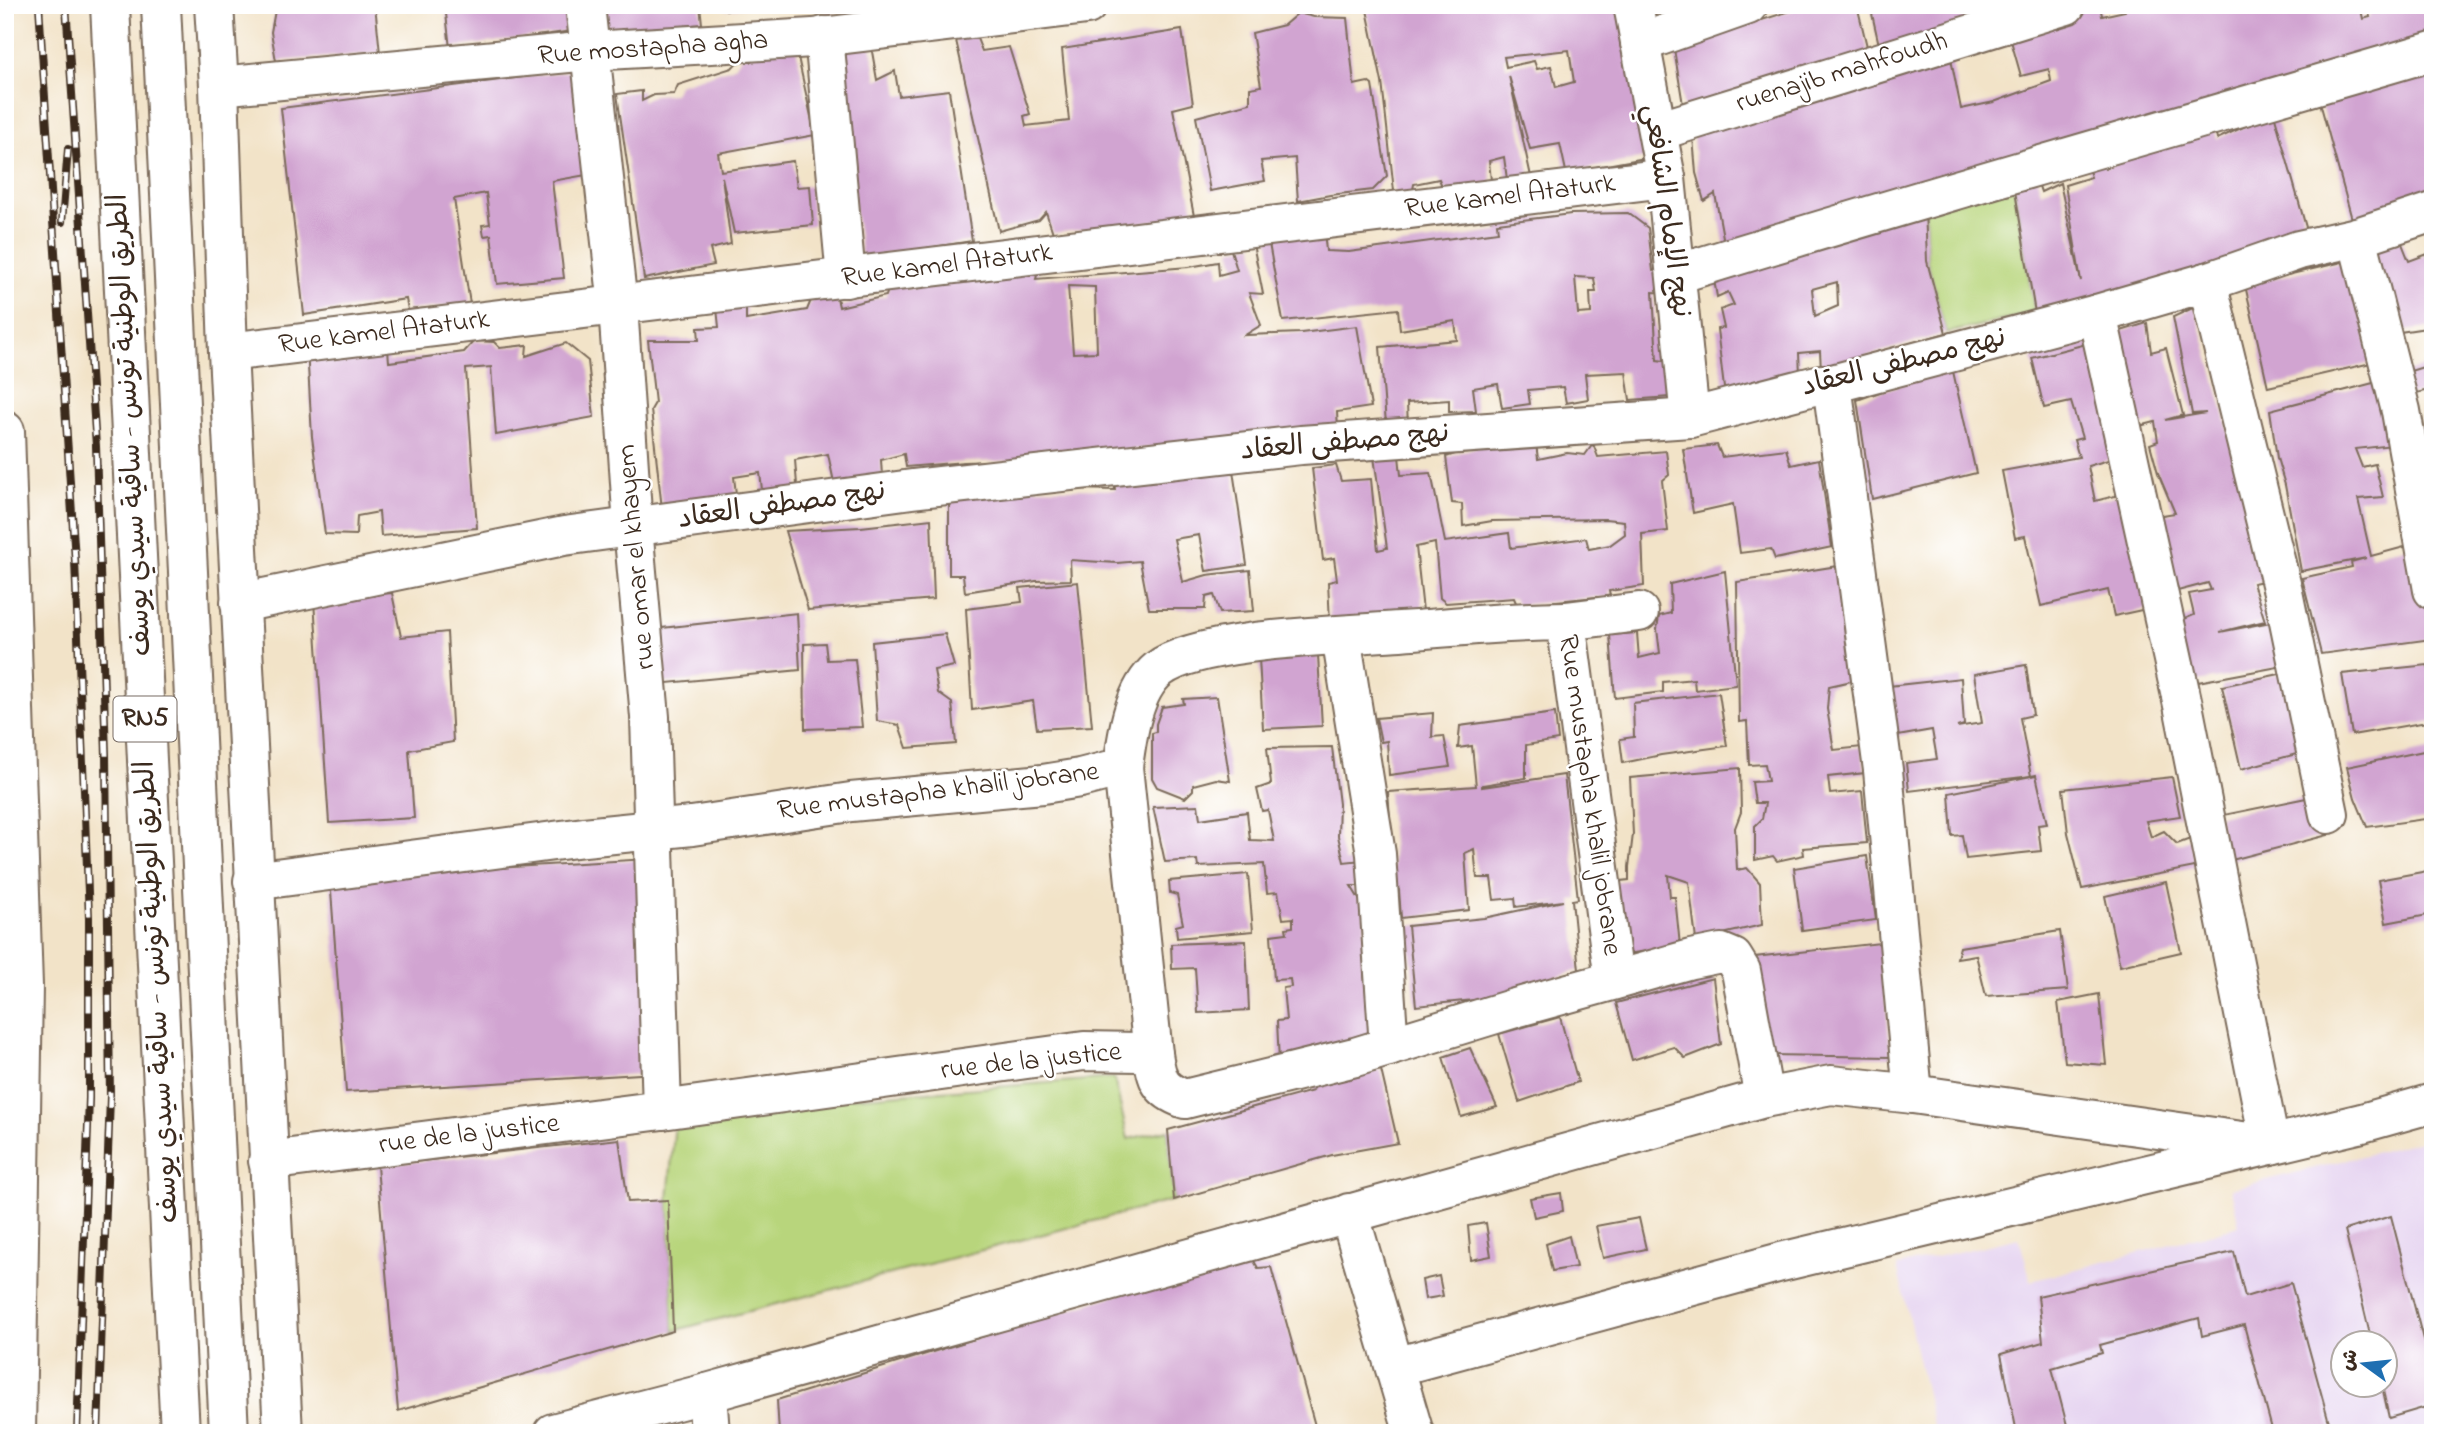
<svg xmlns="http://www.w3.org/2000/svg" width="2438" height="1438" font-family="'Indie Flower','Playpen Sans Arabic',sans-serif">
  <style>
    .built { fill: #e5d3f0; fill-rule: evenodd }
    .green { fill: #b8d57b; stroke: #7a804c; stroke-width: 2 }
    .building { fill: #d1a4d1; fill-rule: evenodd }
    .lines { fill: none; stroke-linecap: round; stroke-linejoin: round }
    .minor-casing { stroke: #7b6b5a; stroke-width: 42 }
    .highway-casing { stroke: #7b6b5a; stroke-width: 42 }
    .minor { stroke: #fff; stroke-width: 38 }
    .highway { stroke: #fff; stroke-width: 38 }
    .rail-casing { stroke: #3b2a1e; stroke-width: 8 }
    .rail { stroke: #fff; stroke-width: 5; stroke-dasharray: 16; stroke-linecap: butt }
    .labels { text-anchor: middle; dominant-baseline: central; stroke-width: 5; stroke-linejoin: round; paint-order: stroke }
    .shield { fill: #fff; stroke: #766a62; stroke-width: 2 }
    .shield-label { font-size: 26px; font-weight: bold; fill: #3b2a1e }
    .street-label { font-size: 28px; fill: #3b2a1e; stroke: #fff }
  </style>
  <rect width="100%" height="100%" fill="#fff"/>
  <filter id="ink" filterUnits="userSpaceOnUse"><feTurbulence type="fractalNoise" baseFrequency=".0143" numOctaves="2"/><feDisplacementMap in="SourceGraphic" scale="14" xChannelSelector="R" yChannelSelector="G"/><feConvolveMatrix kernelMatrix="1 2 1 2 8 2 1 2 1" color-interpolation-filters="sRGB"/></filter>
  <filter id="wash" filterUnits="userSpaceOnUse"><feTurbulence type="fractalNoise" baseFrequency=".00686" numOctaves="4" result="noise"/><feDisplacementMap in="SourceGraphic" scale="28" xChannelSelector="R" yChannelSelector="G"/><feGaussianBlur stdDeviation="1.57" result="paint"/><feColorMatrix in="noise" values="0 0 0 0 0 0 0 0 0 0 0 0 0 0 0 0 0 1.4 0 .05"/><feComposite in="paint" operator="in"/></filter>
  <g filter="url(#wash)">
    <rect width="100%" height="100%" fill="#f2e3c8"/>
    <path class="built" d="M2433,1138v295h-498l-38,-167 122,-28 12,43 208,-55 -8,-37zM2344,1344h42v42h-42z"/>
    <g class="green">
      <polygon points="2013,179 2035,313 1946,333 1927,261 1925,206"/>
      <polygon points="1114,1078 1128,1139 1168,1130 1174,1200 673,1331 668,1200 676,1111"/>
    </g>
    <g id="blocks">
      <g class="building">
        <polygon points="276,5 375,5 380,53 276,61 271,32"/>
        <polygon points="445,5 569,5 572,31 450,48"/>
        <polygon points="605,5 700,5 702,24 607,34"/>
        <polygon points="725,5 746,5 747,7 726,10"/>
        <polygon points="824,5 884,5 884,7 826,13"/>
        <path d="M1366,5h40l1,5 16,-5h200l33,151 -66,12 -23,8 -7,-32 -30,5 -21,-73 23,105 -24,6 -4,-30 -15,4 3,29 -48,1 -5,-12 -25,5 -2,11 -17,5 -13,-118zM1569,50l5,32 -18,5 -5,-21 -14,3 -3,-8 -28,6 -2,-10z"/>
        <polygon points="1809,5 1857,5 1869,55 1684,111 1673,43 1743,26"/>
        <polygon points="1870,5 2029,5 1881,54"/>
        <polygon points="2090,5 2100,5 2102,16 2125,11 2126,5 2360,5 2363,19 2370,17 2367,5 2430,5 2433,20 2433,44 1725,248 1715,194 1704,201 1696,173 1692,125 1949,49 1961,109 1994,102 2051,81 2049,69 2021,76 2008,30"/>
        <polygon points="1298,13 1314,17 1347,18 1354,85 1368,82 1372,85 1387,176 1373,190 1330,195 1298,201 1295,158 1261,161 1265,181 1210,191 1196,117 1250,103 1250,88 1261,86 1252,33 1284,25"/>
        <polygon points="1182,30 1193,104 1173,109 1194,216 1053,233 1046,212 1039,220 999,231 955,36 976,36 982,51 1009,47 1030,114 1024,116 1026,126 1069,121 1062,49"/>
        <polygon points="870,40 877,80 895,71 899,96 949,90 972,241 862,258 830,46"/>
        <polygon points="796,48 815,135 718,153 721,171 793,161 797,187 810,186 813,225 734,233 722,177 731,244 710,249 714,265 644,279 617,94 642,91 642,101 654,95 674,94 678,85 732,68 743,56"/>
        <polygon points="2433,61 2433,195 2353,223 2318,95"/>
        <polygon points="579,70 592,174 552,181 564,278 497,284 491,235 484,236 482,225 490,224 486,193 454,199 470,304 408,310 406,299 304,315 281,108"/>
        <polygon points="2273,110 2307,231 2191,274 2035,313 2013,179 2036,177 2041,192 2060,183 2081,281 2065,185 2091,177 2087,164 2102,159 2105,168 2214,126 2217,139 2248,125 2245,116"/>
        <path d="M1925,206l2,55 19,72 -125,36 -1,-18 -21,2 1,21 -65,20 -11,-6 -7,-59 7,-1 -4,-18 14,-5 -6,-13 -11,5 -4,-23zM1837,282l1,24 -23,10 -3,-27z"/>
        <path d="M1628,213l20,15 5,43 17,-2 -1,24 -16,-1 4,68 23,3 3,33 -53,4 -4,-28 -41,2 3,25 -22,4 -3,-16 -35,3 2,14 -28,4 -4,-24 -25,4 3,23 -27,1v-12l-42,3 1,25 -22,-4 -6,-77 77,-7 -2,-19 -55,9 -2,-21 -115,12 -15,-83 56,-8 2,21 23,1 149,-20 -1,-9 74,-9zM1575,277l19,1 2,14h-6l1,21 -13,1z"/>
        <polygon points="2401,241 2409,261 2433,252 2433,327 2393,333 2374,247"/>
        <path d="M1253,244l10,50 -14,-1 12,32 -16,10 56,-2 56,-7 14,81 -34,5 1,17 -312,31 -62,2 -58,5 -2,-13 -23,6 1,16 -47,11 -7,-33 -33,6 3,37 -35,1 -3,-25 -26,4 3,25 -75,7 -11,-99 4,-7 -7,-63h51l-1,-12 21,-1 -3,-28 30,-4v25l61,-10 7,-17 20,-10 5,24 47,-11 5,-16 16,-5 -1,14 134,-26 -4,16 153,-12 29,-5 1,13 18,-5 -6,-20zM1068,286l27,1 2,65 -24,1z"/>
        <polygon points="2351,260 2371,363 2268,387 2245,285"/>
        <polygon points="2195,307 2269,580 2253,583 2265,621 2220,632 2281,620 2294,664 2187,684 2175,623 2194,615 2189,594 2211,590 2208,583 2170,593 2156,516 2175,513 2158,473 2150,444 2158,441 2155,422 2132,428 2111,334 2147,323 2151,352 2166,348 2183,415 2165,420 2206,413 2192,414 2173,317"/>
        <polygon points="387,336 389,362 464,352 474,341 494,342 500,348 527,345 526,356 566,343 588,361 594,417 496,435 491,367 466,369 477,528 381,536 379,512 357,516 356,535 325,534 312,437 307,348"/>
        <polygon points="2090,343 2118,457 2088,466 2095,501 2123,494 2151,608 2114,616 2108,590 2041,606 2025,536 2015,538 2002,471 2079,457 2074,440 2082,438 2071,402 2044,408 2032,358"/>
        <polygon points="2433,364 2433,389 2408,395 2407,372"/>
        <polygon points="1952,367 1976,473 1872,499 1857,400"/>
        <polygon points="2377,382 2394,445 2355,449 2362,467 2375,464 2383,497 2358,499 2371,556 2419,543 2432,639 2321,654 2302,578 2352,567 2351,562 2366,558 2301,571 2285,485 2277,458 2270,410"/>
        <polygon points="2433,435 2433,484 2418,439"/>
        <polygon points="1535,436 1538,459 1567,453 1585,455 1593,444 1598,457 1666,451 1669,475 1662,481 1668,531 1642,534 1644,586 1609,591 1610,597 1596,597 1517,605 1514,598 1446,603 1440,598 1435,543 1416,547 1423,611 1330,622 1328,582 1337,580 1334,558 1323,560 1312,468 1336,465 1341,481 1371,479 1378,550 1387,548 1374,457 1399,456 1401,475 1431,473 1445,542 1509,533 1511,548 1586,538 1589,549 1610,545 1625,534 1624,521 1605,519 1492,521 1463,526 1462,504 1452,503 1446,457 1505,438"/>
        <polygon points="1717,445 1722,457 1786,449 1791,465 1819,459 1832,547 1775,559 1771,549 1740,553 1733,504 1693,513 1683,449"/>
        <polygon points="1231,457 1247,565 1206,571 1199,535 1174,539 1183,582 1207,575 1250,570 1254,611 1220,613 1214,595 1206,597 1205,609 1149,609 1140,561 1117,563 1070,560 1071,580 1036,581 965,592 963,575 949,575 949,494 1032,488 1115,490 1114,479"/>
        <polygon points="931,519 934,599 808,610 785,531 861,527"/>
        <polygon points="1844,565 1856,680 1829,686 1827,709 1834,750 1862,747 1865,773 1828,777 1830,794 1862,791 1867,843 1803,848 1804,855 1777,861 1773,856 1755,860 1755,826 1762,819 1765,803 1755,803 1752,782 1768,781 1765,764 1749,765 1747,721 1739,722 1737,582"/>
        <polygon points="1725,571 1736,685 1695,690 1694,679 1663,682 1663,692 1615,698 1610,635 1637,633 1639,658 1660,653 1657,629 1659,616 1671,613 1670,584"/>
        <polygon points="1078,582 1092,726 1037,729 1033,701 972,710 966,609 1022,602 1020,588"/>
        <polygon points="392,593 401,637 447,632 453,742 409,750 414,818 329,823 314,601"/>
        <polygon points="797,613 800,670 657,684 653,629"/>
        <polygon points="945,634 954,666 934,670 938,693 952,703 956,744 907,748 899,725 877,721 872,642"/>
        <polygon points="825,643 827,660 855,659 862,727 805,729 804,644"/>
        <polygon points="1318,655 1322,726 1263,729 1259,658"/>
        <polygon points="2026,665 2033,715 2020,718 2031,776 1909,791 1906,763 1937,759 1932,730 1892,737 1889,686 1961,678 1964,725 1957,727 1982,723 1974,674"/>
        <polygon points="2428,665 2433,690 2433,721 2352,735 2342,674"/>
        <polygon points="2294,671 2311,750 2241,769 2222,686"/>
        <polygon points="1719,693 1727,746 1661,755 1623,763 1620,739 1634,737 1633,703"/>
        <polygon points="1217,697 1230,781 1216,779 1193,785 1193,790 1185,798 1157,787 1152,778 1152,733 1156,732 1156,724 1162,707 1184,704 1183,699"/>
        <polygon points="1433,713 1432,737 1444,736 1450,767 1389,775 1387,741 1381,742 1376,718"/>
        <polygon points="1555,713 1558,740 1526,745 1526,778 1482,785 1482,787 1564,775 1578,899 1572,900 1579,970 1493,998 1416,1006 1408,926 1484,918 1563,901 1516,907 1515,898 1494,900 1491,878 1477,878 1474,849 1465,853 1469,910 1401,918 1399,890 1392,883 1393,856 1388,792 1476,786 1472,746 1458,748 1460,726"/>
        <polygon points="1332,747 1339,804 1338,836 1344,862 1362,860 1368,886 1351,886 1365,909 1364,973 1371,1036 1279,1062 1277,1021 1286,1020 1283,988 1291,987 1290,979 1274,980 1271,935 1287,933 1286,928 1293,927 1293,918 1283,919 1278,892 1267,893 1264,864 1198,867 1197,860 1165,862 1153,807 1198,805 1200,819 1247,812 1250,840 1274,841 1268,810 1262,811 1257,789 1271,784 1267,748"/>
        <polygon points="2433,749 2433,818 2367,827 2355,798 2347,767"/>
        <polygon points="1740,768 1741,812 1735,828 1737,870 1747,868 1760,883 1762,925 1696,940 1689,882 1668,875 1670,897 1675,897 1680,946 1620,955 1611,882 1629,880 1629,867 1633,834 1630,778"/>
        <polygon points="2036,775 2047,824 2038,825 2041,851 1966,859 1962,835 1952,836 1949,793"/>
        <polygon points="2172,777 2180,816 2146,821 2151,837 2164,831 2177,844 2190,839 2195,867 2082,889 2068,833 2063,789"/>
        <polygon points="2321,795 2328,835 2224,862 2219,816"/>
        <polygon points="1867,856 1876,920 1802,930 1794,868"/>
        <polygon points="648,859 656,1073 346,1092 330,878"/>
        <polygon points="2433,870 2433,914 2386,923 2378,880"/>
        <polygon points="1248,874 1253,931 1177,938 1176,926 1183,924 1177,895 1170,893 1169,881"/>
        <polygon points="2166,882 2181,952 2120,966 2105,896"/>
        <polygon points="2060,931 2068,990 1986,996 1976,955 1957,958 1960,947"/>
        <polygon points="1246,941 1249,1010 1198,1013 1195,968 1172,969 1171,944"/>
        <polygon points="1880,943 1891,1057 1763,1055 1755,957"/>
        <polygon points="1713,978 1721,1044 1685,1058 1674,1047 1632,1060 1616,1003"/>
        <polygon points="2099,994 2106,1065 2065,1062 2058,1002"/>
        <polygon points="1560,1017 1578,1082 1519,1102 1499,1034"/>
        <polygon points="1470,1048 1497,1107 1461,1117 1443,1057"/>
        <polygon points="1381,1070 1398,1143 1332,1155 1174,1200 1168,1130 1313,1091 1314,1086"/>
        <polygon points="619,1139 628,1202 668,1200 673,1331 398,1411 377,1166"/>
        <polygon points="1561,1193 1563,1211 1534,1217 1530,1198"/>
        <polygon points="2391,1216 2433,1378 2433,1405 2389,1418 2382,1386 2386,1386 2386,1344 2372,1343 2345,1230"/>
        <polygon points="1639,1218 1646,1249 1603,1258 1596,1226"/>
        <polygon points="1486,1223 1491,1256 1471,1260 1468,1226"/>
        <polygon points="1569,1236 1576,1267 1552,1271 1546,1244"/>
        <polygon points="2234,1252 2245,1297 2291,1283 2332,1433 2273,1433 2244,1325 2202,1336 2199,1318 2100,1345 2102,1353 2052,1368 2069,1433 2017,1433 2001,1354 2043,1342 2038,1296"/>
        <polygon points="1250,1254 1258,1268 1271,1267 1317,1433 779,1433 777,1400"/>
        <polygon points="1439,1276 1443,1296 1425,1299 1422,1280"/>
      </g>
    </g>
  </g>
  <g filter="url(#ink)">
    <use href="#blocks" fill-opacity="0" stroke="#7b6b5a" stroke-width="2"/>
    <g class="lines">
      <g class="minor-casing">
        <g id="minor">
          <polyline points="214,5 219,86 228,352 283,1433"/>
          <polyline points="585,5 618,306 633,527 650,717 662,1110"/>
          <polyline points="1633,5 1666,178 1690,418"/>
          <polyline points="824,36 846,278"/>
          <polyline points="1640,43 1748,5"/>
          <polyline points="219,86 590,51 813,38 1087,5"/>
          <polyline points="1658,131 2066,5"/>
          <polyline points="2357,237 2401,411 2433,590"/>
          <path d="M1677,274c251,-78 504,-149 756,-223"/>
          <polyline points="2207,282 2283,592 2329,814"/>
          <polyline points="228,352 1666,178"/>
          <polyline points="1832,384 1883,770 1913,1094"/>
          <polyline points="5,431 23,986 16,1433"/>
          <polyline points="240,603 564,536 912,489 1301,445 1690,418 1821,384 1832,384 2097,314 2207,282 2299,250 2357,237 2433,212"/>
          <polyline points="1566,621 1639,612"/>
          <polyline points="1341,636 1376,854 1389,1047"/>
          <polyline points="1123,767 1153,1054"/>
          <path d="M253,881l331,-44 108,-11 159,-24 192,-18 37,-6 43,-11c4,-31 10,-77 36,-98 39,-31 188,-34 241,-38 55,-4 111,-10 166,-10l48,359"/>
          <path d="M268,1161l394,-51 422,-59 54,1 15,2c4,26 6,36 32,45l170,-42 160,-49 176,-49 30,-6 12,5 8,13 23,127"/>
          <polyline points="1349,1213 1414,1433"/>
          <polyline points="1395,1367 1781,1262 2362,1123 2433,1103"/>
          <polyline points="707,1393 710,1433"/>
          <polyline points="553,1433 707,1393 1764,1098 1831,1085 1913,1094 2270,1145 2183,705 2097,314"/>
        </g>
      </g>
      <g class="highway-casing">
        <g id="highway">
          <polyline points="110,5 180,1433"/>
          <polyline points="161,5 229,1433"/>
        </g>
      </g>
      <use href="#minor" class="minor"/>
      <use href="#highway" class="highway"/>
      <g class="rail-casing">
        <g id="rail">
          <polyline points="39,5 75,560 89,918 89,1098 77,1433"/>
          <polyline points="66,5 96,446 106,755 110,1097 98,1433"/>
          <polyline points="62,222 68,149"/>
        </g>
      </g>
      <use href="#rail" class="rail"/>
    </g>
  </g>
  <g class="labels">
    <rect class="shield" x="113.5" y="696.5" width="63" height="45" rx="5"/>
    <g class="shield-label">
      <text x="145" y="719">RN5</text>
    </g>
    <g class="street-label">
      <text transform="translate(653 49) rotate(-4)">Rue mostapha agha</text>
      <text transform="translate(1842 73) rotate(-17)">ruenajib mahfoudh</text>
      <text transform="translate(1510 197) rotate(-7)">Rue kamel Ataturk</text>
      <text transform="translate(1666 211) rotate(82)">نهج الإمام الشافعي</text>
      <text transform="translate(947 266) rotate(-7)">Rue kamel Ataturk</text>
      <text transform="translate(384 333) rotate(-7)">Rue kamel Ataturk</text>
      <text transform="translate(1904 363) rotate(-14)">نهج مصطفى العقاد</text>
      <text transform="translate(131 425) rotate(-93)">الطريق الوطنية تونس - ساقية سيدي يوسف</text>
      <text transform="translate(1345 443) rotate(-5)">نهج مصطفى العقاد</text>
      <text transform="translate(782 506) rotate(-8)">نهج مصطفى العقاد</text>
      <text transform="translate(637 557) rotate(-95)">rue omar el khayem</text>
      <text transform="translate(938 792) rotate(-7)">Rue mustapha khalil jobrane</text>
      <text transform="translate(1589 795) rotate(82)">Rue mustapha khalil jobrane</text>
      <text transform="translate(158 992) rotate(-93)">الطريق الوطنية تونس - ساقية سيدي يوسف</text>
      <text transform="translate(1031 1062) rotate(-6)">rue de la justice</text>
      <text transform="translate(469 1135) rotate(-7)">rue de la justice</text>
    </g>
  </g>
  <rect width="2438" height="1438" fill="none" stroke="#fff" stroke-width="28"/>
  <g transform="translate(2364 1364) rotate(285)"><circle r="33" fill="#ffffff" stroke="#b1aaa5" stroke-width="2"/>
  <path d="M0-5L12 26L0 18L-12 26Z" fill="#1f6fb2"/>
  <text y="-10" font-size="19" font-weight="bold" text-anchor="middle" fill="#3b2a1e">ش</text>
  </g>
</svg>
